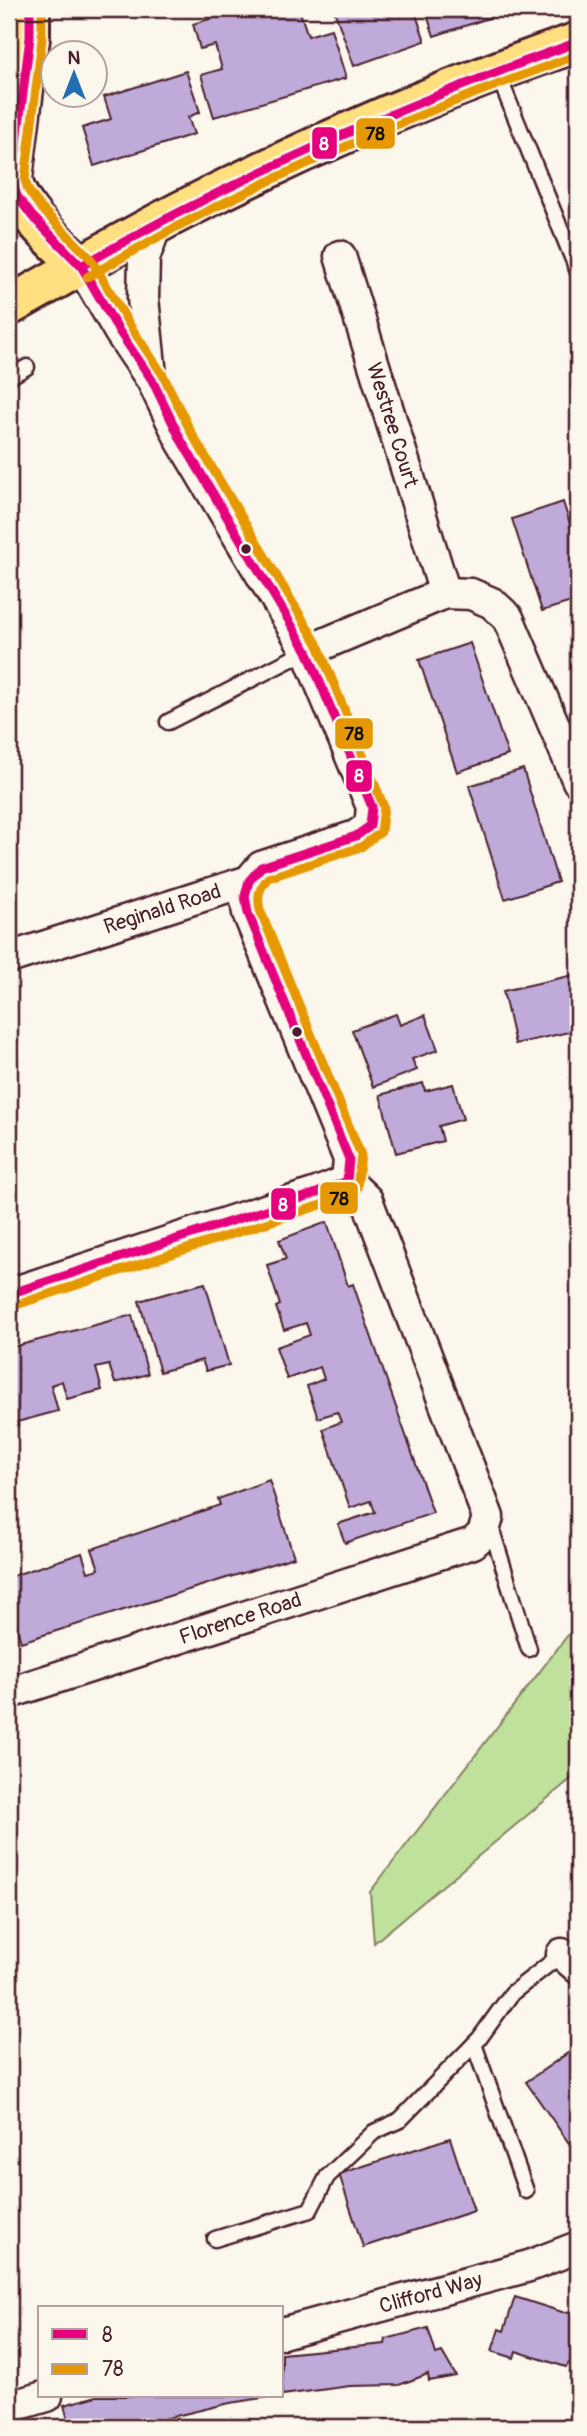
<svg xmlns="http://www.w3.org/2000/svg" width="587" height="2436" font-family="Pangolin,sans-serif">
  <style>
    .green { fill: #c0e19b; stroke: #858063; stroke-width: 2 }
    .building { fill: #bfaad9; stroke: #4a1f2b; stroke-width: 2 }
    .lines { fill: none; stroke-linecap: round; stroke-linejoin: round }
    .lane-casing { stroke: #4a1f2b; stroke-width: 19 }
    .street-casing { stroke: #4a1f2b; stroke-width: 35 }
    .primary-casing { stroke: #4a1f2b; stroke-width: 44 }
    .lane { stroke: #fbf7ec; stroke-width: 14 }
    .street { stroke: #fbf7ec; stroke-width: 30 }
    .primary { stroke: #ffdf80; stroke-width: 38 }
    .bus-1-casing { stroke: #fbf7ec; stroke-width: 14 }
    .bus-2-casing { stroke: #fbf7ec; stroke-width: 14 }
    .bus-1 { stroke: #e5007d; stroke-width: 9 }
    .bus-2 { stroke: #e69804; stroke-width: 9 }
    .bus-dot { fill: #4a1f2b; stroke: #fbf7ec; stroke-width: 2.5 }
    .labels { text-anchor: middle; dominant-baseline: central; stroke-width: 5; stroke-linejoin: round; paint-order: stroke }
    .street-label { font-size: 21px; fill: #4a1f2b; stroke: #fbf7ec }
    .line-badge { stroke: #fbf7ec; stroke-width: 2.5 }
    .badge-label { font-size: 19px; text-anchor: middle; font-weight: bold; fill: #fff }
    .pale-badge-label { font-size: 19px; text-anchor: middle; font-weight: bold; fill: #111 }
  </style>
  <rect width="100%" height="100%" fill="#fbf7ec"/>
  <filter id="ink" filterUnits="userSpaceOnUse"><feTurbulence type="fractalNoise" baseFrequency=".0143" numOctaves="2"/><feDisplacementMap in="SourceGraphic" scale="14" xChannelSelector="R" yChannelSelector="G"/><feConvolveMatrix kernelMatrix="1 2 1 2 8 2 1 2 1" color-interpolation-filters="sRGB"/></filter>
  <g filter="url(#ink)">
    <polygon class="green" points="578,1622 578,1773 374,1943 370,1892"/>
    <g class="building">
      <polygon points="243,9 299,9 308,36 331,29 346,78 214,117 201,75 222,69 215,45 200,49 193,24"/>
      <polygon points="337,9 414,9 425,41 354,66 334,10"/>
      <polygon points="425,9 506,9 507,12 434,36"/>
      <polygon points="186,71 200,112 188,117 194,134 94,166 82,128 111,119 104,97"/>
      <polygon points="563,502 578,549 578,600 542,611 512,519"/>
      <polygon points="578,629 578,660 569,632"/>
      <polygon points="470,643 508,755 457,772 419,660"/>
      <polygon points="523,769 558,882 505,899 469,786"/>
      <polygon points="578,974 578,1030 515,1044 503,991"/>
      <polygon points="396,1014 400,1025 425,1015 438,1050 412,1059 417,1070 373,1087 352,1030"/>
      <polygon points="423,1083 425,1091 453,1084 463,1119 439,1126 443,1141 396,1153 380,1095"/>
      <polygon points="327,1222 348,1286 353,1284 433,1513 345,1543 338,1524 375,1512 371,1501 350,1508 323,1429 341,1422 337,1412 318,1418 307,1386 324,1379 320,1367 287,1379 276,1347 310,1335 306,1323 284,1330 276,1307 280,1305 267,1265 286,1259 279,1240"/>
      <polygon points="205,1283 229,1365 206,1371 202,1360 160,1372 139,1301"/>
      <polygon points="132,1315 148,1374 115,1383 109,1365 96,1368 102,1390 67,1399 62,1381 51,1385 58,1411 17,1422 18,1425 9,1427 9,1348"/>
      <polygon points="269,1480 294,1557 21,1642 9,1602 9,1577 82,1553 88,1572 99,1569 92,1549 220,1505 218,1499"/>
      <polygon points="578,2046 578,2156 526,2082"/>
      <polygon points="450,2138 474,2211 363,2247 339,2174"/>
      <polygon points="515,2297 562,2312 578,2311 578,2361 570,2362 566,2367 516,2351 514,2358 492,2351 499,2329 504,2331"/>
      <polygon points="428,2328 436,2354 442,2352 456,2376 429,2381 428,2374 399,2385 350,2386 282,2395 282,2354 385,2344 386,2339"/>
      <polygon points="97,2396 276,2396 230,2403 130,2427 70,2427 64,2405"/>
    </g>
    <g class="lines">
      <g class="lane-casing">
        <g id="lane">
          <polyline points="497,72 578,272"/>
          <polyline points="9,377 27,367"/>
          <polyline points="168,722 307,651"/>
          <polyline points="490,1524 529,1649"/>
          <polyline points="474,2044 526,2191"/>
          <polyline points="215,2239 310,2210 327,2177 374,2132 400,2120 479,2039 512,1993 562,1954"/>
        </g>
      </g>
      <g class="street-casing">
        <g id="street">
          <path id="s1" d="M340,256l105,337"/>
          <polyline points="151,375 143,298 144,258 156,225"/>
          <polyline points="307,651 445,593 471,594 492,603 508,618 578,781"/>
          <path id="s2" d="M9,958l240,-77 12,-14 95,-31 14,-10 2,-19 -65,-156 -126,-211 -29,-60 -33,-49 -38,-65"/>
          <polyline points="9,1294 317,1193 347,1181 349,1159 248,913 245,896 249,881"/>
          <path id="s3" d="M9,1693l464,-150 10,-9 5,-17 -121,-317 -20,-19"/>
          <polyline points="562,1954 578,1968"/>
          <path id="s4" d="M282,2333l247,-67 49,-19"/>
          <polyline points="9,2407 47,2396"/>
        </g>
      </g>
      <g class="primary-casing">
        <g id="primary">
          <path d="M12,181c11,34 43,60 69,85"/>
          <polyline points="9,188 12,181 30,37 30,9"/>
          <path d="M9,306c57,-32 114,-65 172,-95 128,-65 262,-122 397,-169"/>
        </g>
      </g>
      <use href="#lane" class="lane"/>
      <use href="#street" class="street"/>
      <use href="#primary" class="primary"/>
      <g class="bus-1-casing">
        <g id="bus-1">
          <path d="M81,266c30,-16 59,-34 89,-49 131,-68 269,-125 408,-175"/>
          <polyline points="9,1294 317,1193 347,1181 349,1159 248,913 245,896 249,881 261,867 356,836 370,826 372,807 307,651 181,440 152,380 119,331 81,266 32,216 17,196 12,181 30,37 30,9"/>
        </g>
      </g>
      <g class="bus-2-casing">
        <g id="bus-2">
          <path d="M87,277c30,-16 59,-34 89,-50 129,-67 265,-123 402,-172"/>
          <path d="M13,1306l308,-101 32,-13 4,-4 4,-33 -101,-245c-3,-15 -1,-21 8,-32l93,-31 20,-15 3,-25 -66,-162 -126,-211 -29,-59 -34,-51 -38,-65 -50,-51 -13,-18 -3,-10 17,-141v-30"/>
        </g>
      </g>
      <use href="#bus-1" class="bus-1"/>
      <use href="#bus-2" class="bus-2"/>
    </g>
  </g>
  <g class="bus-dot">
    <circle cx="246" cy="549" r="6"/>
    <circle cx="297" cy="1032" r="6"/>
  </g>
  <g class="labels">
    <g class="street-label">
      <text stroke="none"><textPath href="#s1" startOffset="177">Westree Court</textPath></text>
      <text stroke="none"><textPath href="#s2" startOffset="161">Reginald Road</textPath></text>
      <text stroke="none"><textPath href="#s3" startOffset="243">Florence Road</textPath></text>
      <text stroke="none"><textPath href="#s4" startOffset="154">Clifford Way</textPath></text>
    </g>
  </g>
  <g class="line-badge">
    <rect x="355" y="117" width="41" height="33" rx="7" fill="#e69804"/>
    <rect x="311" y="126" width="27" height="34" rx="7" fill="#e5007d"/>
    <rect x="334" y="717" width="40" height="33" rx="7" fill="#e69804"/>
    <rect x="345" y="759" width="28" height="34" rx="7" fill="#e5007d"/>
    <rect x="319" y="1181" width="40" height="34" rx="7" fill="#e69804"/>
    <rect x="270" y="1187" width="27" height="34" rx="7" fill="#e5007d"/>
  </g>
  <g class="badge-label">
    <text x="324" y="150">8</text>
    <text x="359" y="782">8</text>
    <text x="283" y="1211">8</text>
  </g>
  <g class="pale-badge-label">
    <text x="375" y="140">78</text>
    <text x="354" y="740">78</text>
    <text x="339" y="1205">78</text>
  </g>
  <rect width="587" height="2436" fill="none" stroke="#fbf7ec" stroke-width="35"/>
  <rect x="18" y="18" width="552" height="2401" fill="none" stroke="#4a1f2b" stroke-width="2.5" filter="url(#ink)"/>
  <rect x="38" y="2306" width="245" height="91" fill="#fbf7ec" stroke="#b4a19f" stroke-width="2"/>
  <rect x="52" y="2329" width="35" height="10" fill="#e5007d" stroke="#b4a19f" stroke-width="2"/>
  <text x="102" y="2342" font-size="21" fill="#4a1f2b">8</text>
  <rect x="52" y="2364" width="35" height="10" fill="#e69804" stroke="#b4a19f" stroke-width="2"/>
  <text x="102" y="2376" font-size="21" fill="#4a1f2b">78</text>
  <g transform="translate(74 74)"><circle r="33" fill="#fbf7ec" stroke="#b4a19f" stroke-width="2"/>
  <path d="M0-5L12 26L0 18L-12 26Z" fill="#1f6fb2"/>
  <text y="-10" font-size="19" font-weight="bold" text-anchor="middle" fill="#4a1f2b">N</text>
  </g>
</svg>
